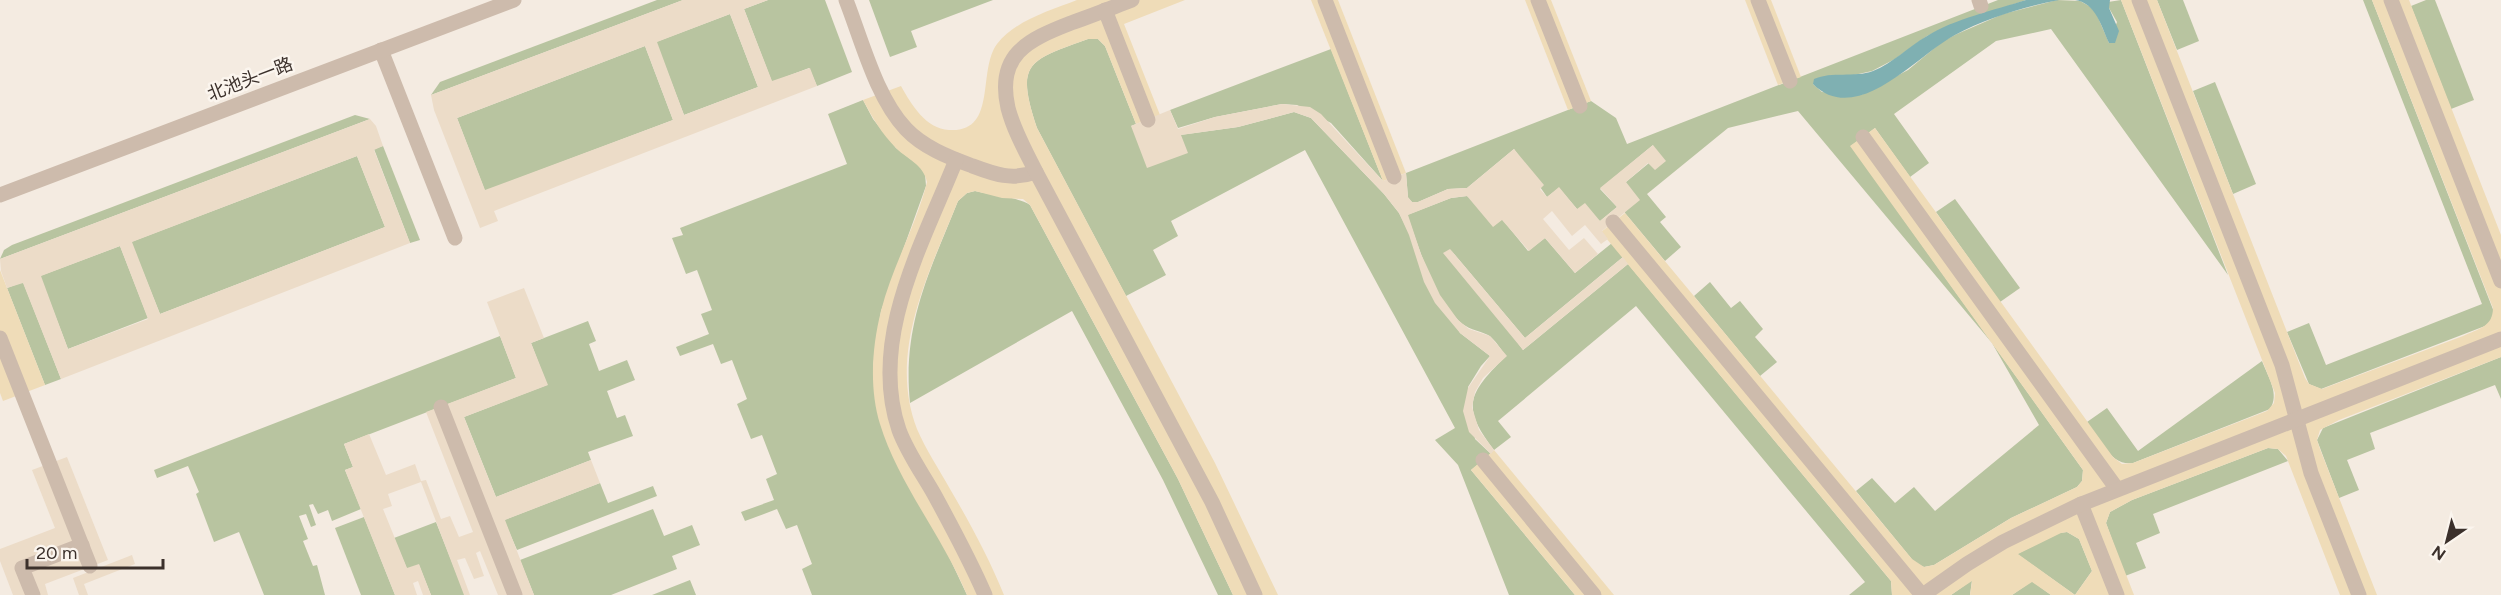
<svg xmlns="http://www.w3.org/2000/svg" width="2501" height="595" font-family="Figtree,'Noto Sans SC',sans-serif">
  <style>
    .green { fill: #b8c4a0 }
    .sand { fill: #efdcb8; fill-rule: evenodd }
    .plaza { fill: #ecdcc8; fill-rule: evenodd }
    .water { fill: #7fb0b2 }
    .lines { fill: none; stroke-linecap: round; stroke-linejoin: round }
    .minor { stroke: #cdbbac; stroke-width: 15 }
    .labels { text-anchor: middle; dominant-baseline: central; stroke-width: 5; stroke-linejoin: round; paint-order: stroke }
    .street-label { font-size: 18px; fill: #3b302b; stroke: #fbf5ee }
  </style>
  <rect width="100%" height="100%" fill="#f4ebe1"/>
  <g class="green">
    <polygon points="657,0 683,0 431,95 440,82"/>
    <polygon points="768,0 825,0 852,72 817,86 809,68 772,82 744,9"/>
    <polygon points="869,0 993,0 911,31 917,47 890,57"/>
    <polygon points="1998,0 2026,0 1944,28 1927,36 1895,59 1872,71 1813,84 1822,92 1861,95 1908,70 1943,41 1957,34 2003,14 2057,0 2080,1 2089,6 2096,13 2109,43 2117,22 2109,8 2108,2 2121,0 2228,275 2051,29 1996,41 1894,114 1929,163 1910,177 1875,128 1851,146 2083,470 2082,481 2077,487 2011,518 1934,565 1924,567 1915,563 1856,491 1872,478 1895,503 1914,487 1935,511 2039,425 1992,343 1798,111 1728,128 1647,194 1666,217 1660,222 1681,247 1665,261 1625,213 1626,182 1649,163 1653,145 1600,189 1617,207 1600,221 1577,209 1559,188 1547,197 1514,149 1467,188 1448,189 1418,202 1412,202 1408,198 1406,173 1591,101 1616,118 1627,144"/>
    <polygon points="2157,0 2183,0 2199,41 2177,50"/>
    <polygon points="2363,0 2372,0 2494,312 2490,322 2485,326 2321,389 2309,384 2287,332 2309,323 2326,365 2482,304"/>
    <polygon points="2426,0 2435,0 2474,100 2451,109 2411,6"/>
    <polygon points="730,14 758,87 684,115 656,42"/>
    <path d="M1088,39h10l7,7 31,78 -5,2 49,9 58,-8 56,-15 17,6 73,76 15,19 61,120 30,23 -9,10 -13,21 7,52 16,15 -20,16 104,125h-66l-51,-130 -23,-25 20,-12 -150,-278 -134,71 7,15 -25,14 13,25 -40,21 -89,-168c-22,-66 -9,-67 51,-89z"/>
    <polygon points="645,46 673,120 485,191 457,118"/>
    <polygon points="1331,49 1383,181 1331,123 1297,105 1282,104 1215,117 1178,128 1170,110"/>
    <polygon points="2215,82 2256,184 2233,194 2193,91"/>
    <polygon points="863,100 873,119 896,148 921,167 925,174 926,186 881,311 873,366 945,548 967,595 812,595 802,569 812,564 797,525 786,529 777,509 745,521 741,512 774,500 766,479 777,474 762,435 751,439 737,404 747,399 732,360 721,364 713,344 680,356 676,347 709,334 701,314 712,310 697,270 686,274 672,238 683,235 680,228 847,164 828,114"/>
    <polygon points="355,115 370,119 0,259 4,250 12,245"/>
    <polygon points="383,146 420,240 410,243 374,149"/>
    <polygon points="357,156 385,227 160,314 131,242"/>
    <path d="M975,191c15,4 44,6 55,14l148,274 55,116h-15l-55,-115 -91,-169 -162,92c-8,-79 20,-132 48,-202l9,-8z"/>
    <path d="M1467,196l35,23 26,32 17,-13 30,35 37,-30 11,14 -98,81 -75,-89 73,101 105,-86 263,317 1,14h-43l16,-13 -229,-276 -138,115 13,16 -17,13c-34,-44 -25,-57 12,-94 -5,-6 -11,-17 -18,-21 -11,-5 -21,-6 -29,-14 -27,-27 -39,-71 -52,-106l44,-17z"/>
    <polygon points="1955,199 2020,288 2000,302 1936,212"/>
    <polygon points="120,246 148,318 68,349 40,276"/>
    <polygon points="23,282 61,379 45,385 7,288"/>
    <polygon points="1710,282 1731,308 1740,301 1763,329 1755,337 1777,362 1760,376 1694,296"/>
    <polygon points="588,321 596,341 589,344 599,371 627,360 635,380 607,391 617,418 625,415 633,436 588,452 591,460 496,497 464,417 547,385 531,343"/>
    <polygon points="500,336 516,378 344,444 353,467 345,470 361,509 332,521 328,510 318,514 313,504 309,505 316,525 311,527 306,514 299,516 308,539 303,541 313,566 317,565 325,595 264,595 239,532 214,542 196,494 199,492 188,466 157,478 154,470"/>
    <polygon points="2501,357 2501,399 2495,385 2370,433 2375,449 2347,460 2359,490 2339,498 2317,440 2323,428"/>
    <path d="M2262,361c6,16 18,33 8,48l-137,54c-22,4 -35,-26 -46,-41l20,-14 31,43z"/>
    <polygon points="2268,448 2278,449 2288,461 2153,514 2160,533 2136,543 2146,568 2125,576 2106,523 2110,512 2132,500"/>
    <polygon points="600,483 608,503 653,486 657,496 517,550 504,520"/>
    <polygon points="653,509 664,536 692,525 700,545 672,556 677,569 611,595 534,595 520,560"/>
    <polygon points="364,517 395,595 361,595 335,528"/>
    <polygon points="436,522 465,595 431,595 419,565 407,569 394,538"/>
    <polygon points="2067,532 2079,539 2092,571 2075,595 2017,554 2059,533"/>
    <polygon points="690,580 696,595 652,595"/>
    <polygon points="1972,580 1970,595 1951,595"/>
    <polygon points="2032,581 2051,595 2012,595"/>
  </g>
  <g class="sand">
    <path d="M1077,0h108l-61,24 36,91 -24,9 -31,-78 -7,-7h-10c-60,22 -73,23 -51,89l178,335 63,132h-45l-55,-116 -148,-274 -7,-6 -21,-1 -27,-7 -8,2 -9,8c-28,70 -71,151 -41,228 9,21 22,40 33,60 20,34 39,69 54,106h-37c-24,-58 -69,-112 -87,-171 -11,-36 -8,-77 1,-113 11,-44 35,-85 46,-129 -4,-18 -19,-22 -31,-34 -14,-14 -24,-31 -33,-48l38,-14c10,18 25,43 48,44 49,3 28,-59 48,-86 19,-24 52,-33 80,-44z"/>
    <polygon points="1311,0 1338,0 1406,173 1383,181"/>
    <polygon points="1525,0 1551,0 1591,101 1568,110"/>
    <polygon points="1745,0 1771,0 1801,77 1778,85"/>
    <path d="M2121,0h36l148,378 4,6 13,5 141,-53c15,-7 30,-9 30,-28l-121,-308h37l92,235v122l-162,63 -19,10 -3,10 3,9 57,146h-37l-54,-139 -8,-7 -10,-1 -136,52 -22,12 -4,11 28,72h-83l-19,-13 -20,13h-42l2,-14 -21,14h-59l-1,-14 -290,-349 24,-19 287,346 12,8 10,-2 77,-47 66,-31 5,-6 1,-11 -233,-324 25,-18 238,329 9,7 11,-1 134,-52 7,-8 1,-10zM2067,532l12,7 13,32 -17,24 -57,-41 43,-21z"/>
    <polygon points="0,270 45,385 3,401 0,393"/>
    <polygon points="1494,450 1614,595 1575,595 1471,470"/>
  </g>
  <g class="plaza">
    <path d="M683,0h85l-24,9 28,72 38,-13 7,18 -323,125 4,10 -18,7 -46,-118 -3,-15zM730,14l28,73 -74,28 -27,-73zM645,46l28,74 -188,70 -28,-72z"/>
    <polygon points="1282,104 1310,107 1321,114 1383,181 1406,173 1408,197 1412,202 1418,202 1448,189 1467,188 1514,149 1544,185 1540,189 1547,197 1559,187 1577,209 1585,203 1600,221 1617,207 1600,188 1653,145 1666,161 1655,170 1648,163 1626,182 1640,200 1602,231 1608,239 1601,244 1585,225 1572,236 1552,211 1543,219 1569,250 1584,238 1598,254 1575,273 1545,238 1529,251 1502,220 1493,227 1467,196 1451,198 1408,215 1421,254 1440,295 1458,320 1469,329 1490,336 1507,356 1483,378 1475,392 1472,407 1479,430 1494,450 1491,454 1469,432 1463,411 1468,388 1490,356 1460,333 1435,303 1424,282 1409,235 1399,213 1384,194 1311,118 1294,112 1238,127 1181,135 1188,153 1147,168 1131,126 1170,110 1178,129 1215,117"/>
    <path d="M370,119l6,7 7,20 -9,4 36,93 -349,136 -38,-96 -16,5 -6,-17 -1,-12zM357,156l28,71 -225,87 -28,-72zM120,246l28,73 -80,30 -27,-73z"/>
    <polygon points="1450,249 1525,338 1623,257 1628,264 1523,350 1443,253"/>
    <polygon points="524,288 544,338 531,343 548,385 464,417 496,497 591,460 600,483 505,520 534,595 498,595 480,551 476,553 484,576 474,579 465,558 457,560 470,595 464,595 421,482 388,494 392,506 383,509 407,568 419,564 431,595 423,595 418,581 413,583 417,595 395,595 345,470 353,467 344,444 369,434 386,475 415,464 421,481 426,480 441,519 450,516 459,537 473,532 426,412 516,378 487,302"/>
    <polygon points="67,457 108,560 45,584 48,595 13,595 0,561 0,549 55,528 32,470"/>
    <polygon points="132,555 135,564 84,584 88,595 79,595 73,578"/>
  </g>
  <g class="water">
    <path d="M2026,0h33c-36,7 -72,18 -104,35 -38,20 -98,93 -142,49l1,-5c18,-8 40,-1 59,-8 20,-8 35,-24 54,-35 27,-17 68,-26 99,-36z"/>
    <path d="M2075,0h35l-1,8 10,23 -4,12h-6c-8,-17 -13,-40 -34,-43z"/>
  </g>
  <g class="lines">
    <g class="minor">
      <path d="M846,0c16,41 30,97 60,129 17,18 42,28 64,36 24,9 41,16 66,7"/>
      <path d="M1132,0c-21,8 -41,16 -61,23 -44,17 -75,32 -63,85 6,23 18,44 28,64l176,330 43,93"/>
      <polyline points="1325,0 1394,177"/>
      <polyline points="1538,0 1580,106"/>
      <polyline points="1758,0 1790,81"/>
      <polyline points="1979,0 1981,6"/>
      <polyline points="2139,0 2282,365 2311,473 2359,595"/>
      <polyline points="2391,0 2501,281"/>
      <polyline points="1105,10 1148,120"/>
      <polyline points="381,50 455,238"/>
      <polyline points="1863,137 2117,489"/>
      <path d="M956,160c-33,83 -88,179 -57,270 8,22 23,43 35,64 18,33 36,66 51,101"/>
      <polyline points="0,195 514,0"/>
      <polyline points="1613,222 1922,595"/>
      <polyline points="0,338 90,566"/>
      <polyline points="441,407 515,595"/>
      <polyline points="1483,460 1594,595"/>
      <polyline points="2081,504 2117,595"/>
      <polyline points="33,595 22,568 82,545"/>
      <polyline points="1923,595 1967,564 2003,542 2079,505 2501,339"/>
    </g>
  </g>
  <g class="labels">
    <g class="street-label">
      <text transform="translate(250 79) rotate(-21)">北池头一路</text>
    </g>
  </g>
  <g transform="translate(2447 541) rotate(215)" stroke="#fbf5ee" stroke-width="4.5" paint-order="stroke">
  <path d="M0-4.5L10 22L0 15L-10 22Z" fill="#3b302b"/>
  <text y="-9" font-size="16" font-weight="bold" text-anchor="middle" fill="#3b302b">N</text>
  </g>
  <path d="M27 559v9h136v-9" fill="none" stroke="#3b302b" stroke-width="3"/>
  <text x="36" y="559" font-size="18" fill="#3b302b" stroke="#fbf5ee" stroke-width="4.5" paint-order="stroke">20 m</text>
</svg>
